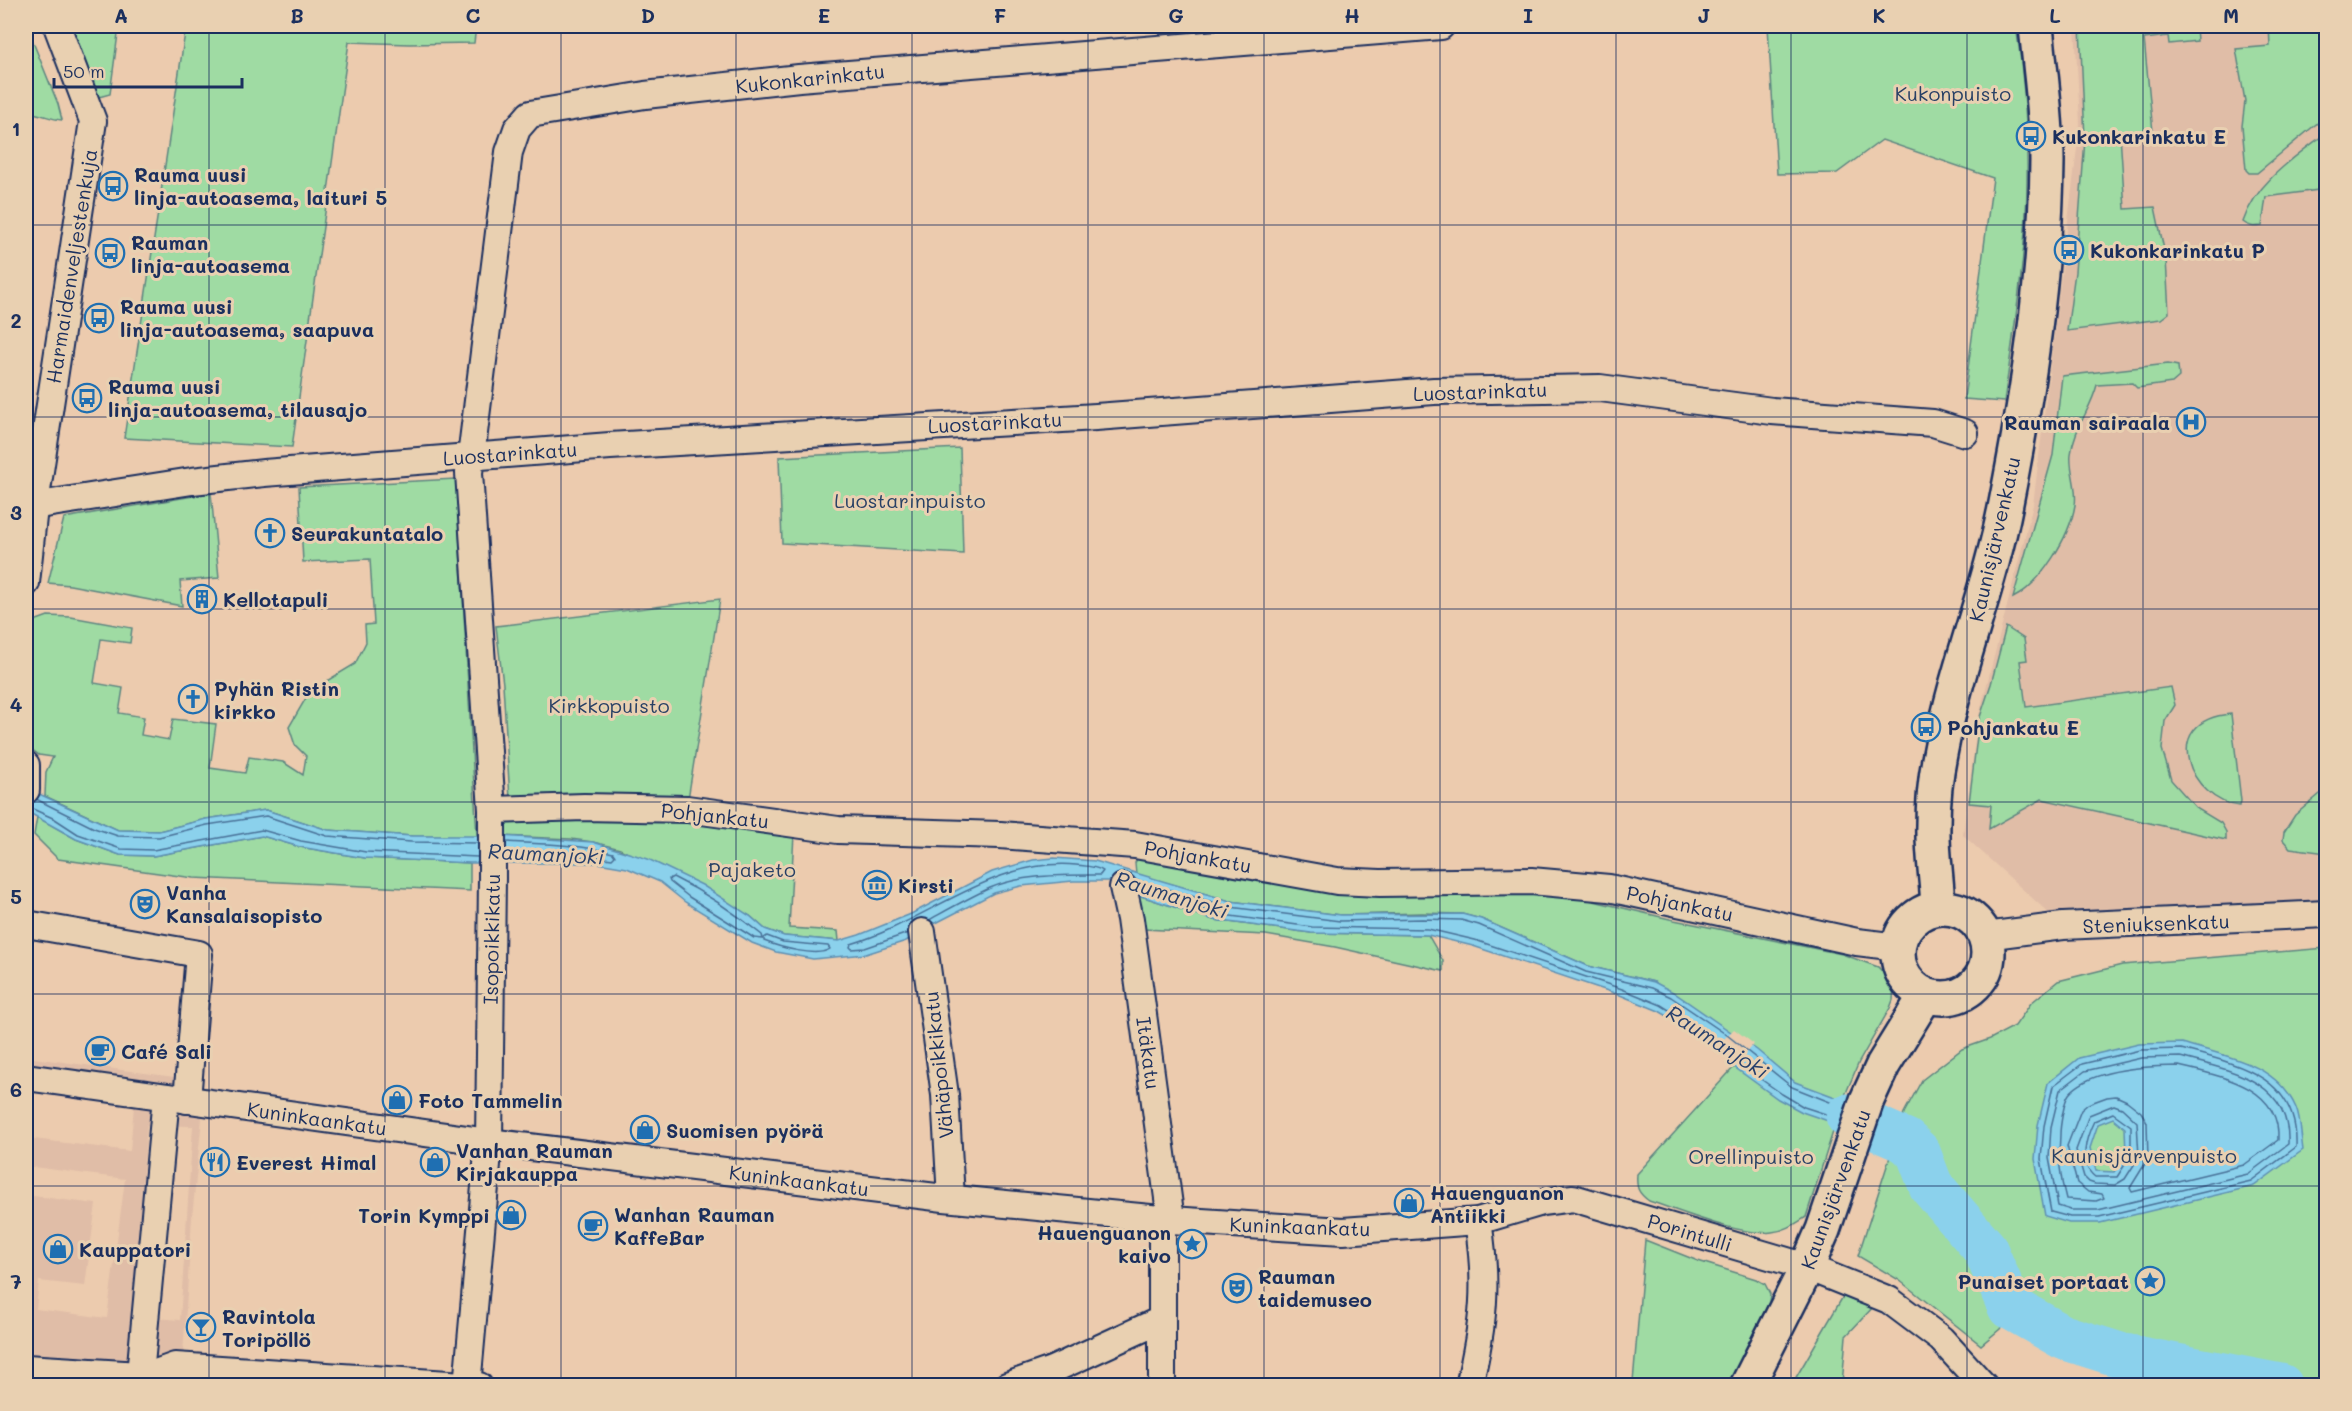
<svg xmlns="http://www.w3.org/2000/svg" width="2352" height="1411" font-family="Mali,sans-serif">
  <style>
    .built { fill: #e0bda7; fill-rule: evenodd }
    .green { fill: #9fdba3; stroke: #5d8580; stroke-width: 1.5 }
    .water { fill: #8bd1ec; stroke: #5e90b3; stroke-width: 1.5; fill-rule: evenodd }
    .pier { fill: #eccbae }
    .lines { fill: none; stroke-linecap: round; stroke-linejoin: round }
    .shore { stroke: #487097; stroke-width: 1.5 }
    .river { stroke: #8bd1ec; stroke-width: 45 }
    .street-casing { stroke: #1b2f5e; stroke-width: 30 }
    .secondary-casing { stroke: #1b2f5e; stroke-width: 38 }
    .street { stroke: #e9d0b1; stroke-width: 26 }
    .secondary { stroke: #e9d0b1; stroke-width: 33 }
    .grid { fill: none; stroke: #1b2f5e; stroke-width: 1.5; stroke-opacity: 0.55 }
    .labels { text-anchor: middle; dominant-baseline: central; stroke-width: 6; stroke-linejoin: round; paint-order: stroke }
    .street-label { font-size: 20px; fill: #1b2f5e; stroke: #e9d0b1 }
    .park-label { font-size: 20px; fill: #284065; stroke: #e9d0b1 }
    .poi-label { font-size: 20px; font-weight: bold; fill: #1b2f5e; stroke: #e9d0b1; text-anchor: start }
    .water-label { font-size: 21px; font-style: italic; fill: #263f6c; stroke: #e9d0b1 }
    .neatline { fill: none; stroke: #1b2f5e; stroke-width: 2 }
    .grid-label { font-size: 20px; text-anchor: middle; font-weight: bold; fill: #1b2f5e }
  </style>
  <rect width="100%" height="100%" fill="#eccbae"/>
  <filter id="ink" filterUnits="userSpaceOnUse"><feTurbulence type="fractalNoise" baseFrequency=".0167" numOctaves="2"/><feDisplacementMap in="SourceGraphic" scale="12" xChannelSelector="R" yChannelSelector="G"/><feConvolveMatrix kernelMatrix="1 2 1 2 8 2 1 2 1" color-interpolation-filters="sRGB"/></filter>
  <g filter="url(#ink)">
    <g class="built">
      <polygon points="2075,26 2326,26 2326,909 2063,926 1963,835 1978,719 2033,505 2080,124"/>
      <path d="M26,1057l163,22 12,3 1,36 -10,100 -11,167h-155v-190l70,9 -11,82 -46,-5 -3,28 71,9 18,-139 -99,-13v-28l104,13 6,-68 -110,-16zM147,1125l46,1 -13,194 -48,-4z"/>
    </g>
    <g class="green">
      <polygon points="73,26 119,26 110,94 95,98"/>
      <polygon points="186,26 476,26 474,43 409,44 349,42 292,447 124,438"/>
      <path d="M1768,26h248c8,50 12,108 11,159 -1,72 -13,145 -23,217l-40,-3 29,-221 -111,-38 -45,33 -60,1z"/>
      <polygon points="2080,26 2196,26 2197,41 2169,44 2168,36 2144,39 2153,132 2120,135 2125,209 2155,207 2166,259 2169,313 2161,319 2067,331 2075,272 2085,139"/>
      <polygon points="2269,26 2326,26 2326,116 2257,173 2249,173 2246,170 2242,126 2245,101 2236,49 2270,46"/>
      <path d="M26,35l5,2 27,67 4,16c-12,-1 -23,-7 -36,-8z"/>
      <path d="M2326,133v56l-60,8 -4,29c-8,1 -13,1 -19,-4 13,-40 52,-65 83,-89z"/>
      <path d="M2168,364l10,2 1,11 -7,6 -35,5 -5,-5 -35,2c-6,24 -23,43 -26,69 -2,16 7,34 4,51 -5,31 -34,79 -62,93l40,-143 9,-79z"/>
      <polygon points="960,448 963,554 782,543 779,457"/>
      <polygon points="456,479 477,837 412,836 328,830 266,810 206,819 159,831 118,830 45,796 46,772 53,757 39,755 26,745 26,624 48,616 71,617 132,628 130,643 101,639 94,683 123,688 119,713 144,717 141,735 169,740 173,719 216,724 210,768 245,773 249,757 283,762 303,775 306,756 295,745 289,727 310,691 355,664 366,642 365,625 374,624 370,559 303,562 299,487"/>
      <polygon points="211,493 219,578 180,581 182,606 70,585 48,583 64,518"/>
      <polygon points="720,599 688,799 510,799 503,684 496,626"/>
      <polygon points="2006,627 2024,639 2027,660 2020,661 2026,707 2171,687 2175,705 2165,721 2162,749 2171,780 2196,808 2221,823 2226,832 2226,840 2042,799 1989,829 1991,805 1969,803 1979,720 1991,684"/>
      <path d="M2231,714l10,87 -1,5c-50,-4 -84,-86 -9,-92z"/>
      <polygon points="2326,789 2326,853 2290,848 2283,840 2284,832 2295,815"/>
      <polygon points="500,815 648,816 794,834 789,928 838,931 839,941 784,936 765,929 750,916 620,849 593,842 571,839 500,836"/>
      <polygon points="37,817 76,839 120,855 153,856 262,836 300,847 365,858 470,863 470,891 194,878 58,859 34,835"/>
      <path d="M1139,855l344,39 85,1 106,25 168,34 36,13 16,17 -1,16 -3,8 -31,54 -16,38 -37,117c-11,7 -21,14 -34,15 -29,5 -92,-21 -123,-31 -11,-8 -13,-13 -12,-27l97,-107 22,-17 -102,-68 -66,-16 -107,-47 -19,-5 -40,-1 -81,2 -111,-14 -94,-27 -1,-11z"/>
      <polygon points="1138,895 1214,920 1311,933 1428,935 1443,961 1443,971 1335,947 1266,935 1143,929"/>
      <polygon points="2326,948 2326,1385 2172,1356 2080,1334 2022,1294 2000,1329 1981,1345 1899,1280 1858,1256 1904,1113 1922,1080 1962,1049 1990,1039 2015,1026 2031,1003 2058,981 2122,965"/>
      <polygon points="1645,1240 1698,1261 1756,1279 1765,1284 1770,1294 1769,1302 1729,1385 1647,1386 1647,1383 1633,1382"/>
      <polygon points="1845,1293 1875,1305 1846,1336 1842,1385 1791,1386"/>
    </g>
    <g class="water">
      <polygon points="26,788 118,830 159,831 206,819 266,810 328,830 412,836 500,836 593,842 648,859 702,885 750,916 765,929 784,936 839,941 859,935 911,914 992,872 1033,860 1054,858 1095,861 1230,901 1341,915 1462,914 1481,919 1588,966 1654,982 1673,992 1757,1050 1795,1082 1843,1100 1893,1124 1906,1141 1875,1140 1837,1124 1802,1112 1778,1099 1734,1067 1698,1034 1659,1011 1620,995 1473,946 1428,935 1311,933 1214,920 1138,895 1113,881 1073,881 1021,886 994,893 932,925 906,941 866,954 813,959 776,952 752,943 685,902 660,882 627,868 598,863 470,863 365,858 300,847 262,836 153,856 120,855 76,839 26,811"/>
      <path d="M2182,1043c43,13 95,20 114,65 5,12 5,29 7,42l-49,36 -154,37h-31l-24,-7 -10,-57 3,-34 10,-42 31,-25 60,-14zM2113,1118l12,10 1,26 -12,18 -18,-1 -6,-23 8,-24z"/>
    </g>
    <g class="pier">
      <polygon points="1734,1029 1754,1044 1730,1068 1713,1050"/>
      <polygon points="1848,1099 1895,1121 1897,1124 1890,1144 1874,1143 1839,1128"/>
    </g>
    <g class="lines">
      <g class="shore">
        <polyline points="36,799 94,828 118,836 159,837 207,825 266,816 327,836 411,842 478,843"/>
        <polyline points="26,806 55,819 78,834 121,849 153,850 262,830 301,841 366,852 478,857"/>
        <path d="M506,842c36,2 72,2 107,11l2,3 -3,3 -14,-2 -92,-1"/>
        <path d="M673,877c33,16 61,35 89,58l1,4 -9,-1 -65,-41 -19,-15 -1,-3z"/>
        <polyline points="1135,880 1230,907 1340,921 1422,919 1461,920 1479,925 1586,972 1652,988 1671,997 1727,1035 1792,1087 1845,1108"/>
        <polyline points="1138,888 1216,914 1312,927 1428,929 1475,940 1622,989 1661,1005 1701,1030 1738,1063 1782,1094 1804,1107 1841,1119"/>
        <path d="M908,933l-43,15 -13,1 -2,-2 1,-3c76,-22 143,-87 225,-79 9,1 20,1 27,6l-3,4c-35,0 -77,-1 -110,13 -20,9 -41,21 -61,32"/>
        <path d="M767,936l16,6 45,4 2,3c-13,9 -51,-2 -66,-8v-3z"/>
        <path d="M2181,1049c56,15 118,27 115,98l-45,34 -152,36h-29l-19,-5 -10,-53 3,-33 9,-40 29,-22 58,-14z"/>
        <path d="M2180,1057c49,13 111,23 108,87l-40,30 -150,36h-27l-13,-4 -9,-48 2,-31 9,-37 25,-19 56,-13z"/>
        <path d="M2179,1066c41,10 102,20 99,74l-34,25 -112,27 -2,-4 18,-29 -1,-37 -6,-10 -14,-11 -11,-5 -9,1 -19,7 -7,6 -14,36 10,37 11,9 14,2 2,4 -8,3 -30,-2c-6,-21 -8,-43 -6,-64 0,-9 4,-34 9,-41 22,-26 78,-28 110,-28z"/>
        <polygon points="2114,1105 2122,1108 2137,1122 2139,1157 2125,1179 2115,1185 2095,1184 2089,1182 2084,1177 2076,1150 2089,1115"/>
        <path d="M2113,1113l18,13v29l-14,22h-22c-17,-13 -9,-40 -1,-56z"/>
      </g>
      <polyline class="river" points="1848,1116 1906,1141 1918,1152 1931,1186 1985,1249 2010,1307 2063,1337 2120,1355 2281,1386"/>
      <g class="street-casing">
        <g id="street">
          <polyline points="26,507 192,481 264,473 610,446 1096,417 1434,391 1600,388 1772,411 1933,423 1965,433"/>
          <polyline points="26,583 33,517 93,121 57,26"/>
          <polyline points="26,765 26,790"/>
          <polyline points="492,810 584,807 687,809 838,830 1000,835 1135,845 1337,881 1380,883 1531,881 1609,888 1857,942 1898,947"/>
          <polyline points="1123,887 1130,919 1171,1220"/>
          <polyline points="26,924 199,954 187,1100"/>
          <polyline points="922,932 945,1095 951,1198"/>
          <polyline points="1985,936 2063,926 2326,914"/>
          <polyline points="26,1077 489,1142 944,1198 1171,1220 1343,1231 1478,1221 1542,1202 1573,1198 1807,1267 1889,1300 1941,1339 1984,1386"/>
          <polyline points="26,1368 140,1375 153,1374 175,1366 479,1386"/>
          <polyline points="140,1375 166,1097"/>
          <polyline points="467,1386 489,1142 492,878 492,810 469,473 509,152 517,129 530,114 645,95 799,78 1441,26"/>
          <polyline points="1007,1386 1052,1370 1161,1320"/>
          <polyline points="1162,1386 1162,1218"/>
          <path d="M1469,1386c15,-64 19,-101 9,-165"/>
        </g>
      </g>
      <g class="secondary-casing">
        <g id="secondary">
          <path d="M1938,907c-1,-27 -6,-55 -5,-82 0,-24 3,-52 8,-76 16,-84 49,-162 65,-246 22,-112 40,-228 41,-342 0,-45 -7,-91 -11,-135"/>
          <circle cx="1943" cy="953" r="45"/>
          <polyline points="1747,1386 1807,1267 1823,1230 1867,1100 1883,1065 1926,995"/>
        </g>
      </g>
      <use href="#street" class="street"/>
      <use href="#secondary" class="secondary"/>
    </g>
  </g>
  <path class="grid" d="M209,26v1360M385,26v1360M561,26v1360M736,26v1360M912,26v1360M1088,26v1360M1264,26v1360M1440,26v1360M1616,26v1360M1791,26v1360M1967,26v1360M2143,26v1360M26,225h2300M26,417h2300M26,609h2300M26,802h2300M26,994h2300M26,1186h2300"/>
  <defs>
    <g id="bus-ring" transform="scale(1.5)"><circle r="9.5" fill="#e9d0b1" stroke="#1f6fb2" stroke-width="1.5"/><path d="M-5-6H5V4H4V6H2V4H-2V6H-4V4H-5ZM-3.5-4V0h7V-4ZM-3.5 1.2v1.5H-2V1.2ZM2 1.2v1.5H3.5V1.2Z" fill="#1f6fb2"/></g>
    <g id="hospital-ring" transform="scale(1.5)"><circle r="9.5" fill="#e9d0b1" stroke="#1f6fb2" stroke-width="1.5"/><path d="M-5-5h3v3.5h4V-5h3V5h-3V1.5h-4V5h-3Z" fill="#1f6fb2"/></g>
    <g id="church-ring" transform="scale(1.5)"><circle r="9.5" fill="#e9d0b1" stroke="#1f6fb2" stroke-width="1.5"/><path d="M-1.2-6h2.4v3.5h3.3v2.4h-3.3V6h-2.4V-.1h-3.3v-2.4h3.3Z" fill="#1f6fb2"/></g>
    <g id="building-ring" transform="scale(1.5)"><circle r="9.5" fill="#e9d0b1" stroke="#1f6fb2" stroke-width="1.5"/><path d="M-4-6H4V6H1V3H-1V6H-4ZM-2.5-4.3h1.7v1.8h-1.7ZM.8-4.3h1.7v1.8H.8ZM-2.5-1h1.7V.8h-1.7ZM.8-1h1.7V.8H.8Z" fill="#1f6fb2"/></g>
    <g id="museum-ring" transform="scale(1.5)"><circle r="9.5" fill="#e9d0b1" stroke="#1f6fb2" stroke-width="1.5"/><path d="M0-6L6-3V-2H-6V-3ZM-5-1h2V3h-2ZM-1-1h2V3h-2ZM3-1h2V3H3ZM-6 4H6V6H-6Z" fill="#1f6fb2"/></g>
    <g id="theatre-ring" transform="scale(1.5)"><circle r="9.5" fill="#e9d0b1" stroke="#1f6fb2" stroke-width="1.5"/><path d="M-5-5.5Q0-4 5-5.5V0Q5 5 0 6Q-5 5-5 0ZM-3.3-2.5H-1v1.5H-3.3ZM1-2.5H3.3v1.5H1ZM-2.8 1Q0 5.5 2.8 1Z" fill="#1f6fb2"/></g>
    <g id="cafe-ring" transform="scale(1.5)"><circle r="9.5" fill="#e9d0b1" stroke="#1f6fb2" stroke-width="1.5"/><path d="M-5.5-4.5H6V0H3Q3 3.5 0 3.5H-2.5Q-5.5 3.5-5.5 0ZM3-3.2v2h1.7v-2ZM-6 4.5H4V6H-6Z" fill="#1f6fb2"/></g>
    <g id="shop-ring" transform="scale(1.5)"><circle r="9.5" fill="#e9d0b1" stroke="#1f6fb2" stroke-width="1.5"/><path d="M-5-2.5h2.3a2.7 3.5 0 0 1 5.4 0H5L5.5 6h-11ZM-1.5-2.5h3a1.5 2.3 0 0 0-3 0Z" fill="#1f6fb2"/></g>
    <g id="restaurant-ring" transform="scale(1.5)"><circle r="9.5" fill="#e9d0b1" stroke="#1f6fb2" stroke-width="1.5"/><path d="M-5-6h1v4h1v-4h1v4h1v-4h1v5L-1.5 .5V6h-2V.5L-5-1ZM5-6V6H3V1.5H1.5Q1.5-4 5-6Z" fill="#1f6fb2"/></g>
    <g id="sight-ring" transform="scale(1.5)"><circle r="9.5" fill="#e9d0b1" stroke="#1f6fb2" stroke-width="1.5"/><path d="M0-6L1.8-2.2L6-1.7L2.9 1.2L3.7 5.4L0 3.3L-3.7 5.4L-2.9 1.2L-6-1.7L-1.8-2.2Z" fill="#1f6fb2"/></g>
    <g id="bar-ring" transform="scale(1.5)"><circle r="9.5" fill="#e9d0b1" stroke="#1f6fb2" stroke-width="1.5"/><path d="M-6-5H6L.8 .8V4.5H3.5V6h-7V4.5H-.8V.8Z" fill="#1f6fb2"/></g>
  </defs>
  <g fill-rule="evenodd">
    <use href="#bus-ring" x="2031" y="136"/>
    <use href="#bus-ring" x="113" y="186"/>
    <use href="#bus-ring" x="2069" y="250"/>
    <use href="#bus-ring" x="110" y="253"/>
    <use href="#bus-ring" x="99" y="318"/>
    <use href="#bus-ring" x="87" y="398"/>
    <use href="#hospital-ring" x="2191" y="422"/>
    <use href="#church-ring" x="270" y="533"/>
    <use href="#building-ring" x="202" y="599"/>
    <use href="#church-ring" x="193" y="699"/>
    <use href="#bus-ring" x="1926" y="727"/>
    <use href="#museum-ring" x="877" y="885"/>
    <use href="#theatre-ring" x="145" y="904"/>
    <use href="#cafe-ring" x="100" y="1051"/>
    <use href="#shop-ring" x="397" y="1100"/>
    <use href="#shop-ring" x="645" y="1130"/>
    <use href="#restaurant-ring" x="215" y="1162"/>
    <use href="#shop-ring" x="435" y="1162"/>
    <use href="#shop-ring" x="1409" y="1203"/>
    <use href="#shop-ring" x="511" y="1215"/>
    <use href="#cafe-ring" x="593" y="1226"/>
    <use href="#sight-ring" x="1192" y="1244"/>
    <use href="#shop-ring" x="58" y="1249"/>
    <use href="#sight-ring" x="2150" y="1281"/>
    <use href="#theatre-ring" x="1237" y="1288"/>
    <use href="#bar-ring" x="201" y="1327"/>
  </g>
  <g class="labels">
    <g class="street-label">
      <text transform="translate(810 78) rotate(-6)">Kukonkarinkatu</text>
      <text transform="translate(71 266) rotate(-81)">Harmaidenveljestenkuja</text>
      <text transform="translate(1480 391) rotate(-2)">Luostarinkatu</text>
      <text transform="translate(995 422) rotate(-3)">Luostarinkatu</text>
      <text transform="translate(510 453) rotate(-4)">Luostarinkatu</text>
      <text transform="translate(1994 539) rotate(-77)">Kaunisjärvenkatu</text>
      <text transform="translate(715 815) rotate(6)">Pohjankatu</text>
      <text transform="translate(1198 856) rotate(10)">Pohjankatu</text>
      <text transform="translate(1680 903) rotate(12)">Pohjankatu</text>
      <text transform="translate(2156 923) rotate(-2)">Steniuksenkatu</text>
      <text transform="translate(491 939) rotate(-89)">Isopoikkikatu</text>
      <text transform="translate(1149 1053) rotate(82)">Itäkatu</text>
      <text transform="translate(938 1065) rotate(-96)">Vähäpoikkikatu</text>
      <text transform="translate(317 1118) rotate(8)">Kuninkaankatu</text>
      <text transform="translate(799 1180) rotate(7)">Kuninkaankatu</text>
      <text transform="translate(1835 1189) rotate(-70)">Kaunisjärvenkatu</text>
      <text transform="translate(1300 1226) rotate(2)">Kuninkaankatu</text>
      <text transform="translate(1690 1232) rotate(17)">Porintulli</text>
    </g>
    <g class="park-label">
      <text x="1953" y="93">Kukonpuisto</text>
      <text x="910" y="500">Luostarinpuisto</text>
      <text x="609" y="705">Kirkkopuisto</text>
      <text x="752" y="869">Pajaketo</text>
      <text x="2144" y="1155">Kaunisjärvenpuisto</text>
      <text x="1751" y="1156">Orellinpuisto</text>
    </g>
    <g class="poi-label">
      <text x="2052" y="136">Kukonkarinkatu E</text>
      <text x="134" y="174">Rauma uusi<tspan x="134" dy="23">linja-autoasema, laituri 5</tspan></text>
      <text x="131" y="242">Rauman<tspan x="131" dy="23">linja-autoasema</tspan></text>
      <text x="2090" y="250">Kukonkarinkatu P</text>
      <text x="120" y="306">Rauma uusi<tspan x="120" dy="23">linja-autoasema, saapuva</tspan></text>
      <text x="108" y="386">Rauma uusi<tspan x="108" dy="23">linja-autoasema, tilausajo</tspan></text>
      <text x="2170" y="422" text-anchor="end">Rauman sairaala</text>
      <text x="291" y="533">Seurakuntatalo</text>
      <text x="223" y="599">Kellotapuli</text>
      <text x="214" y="688">Pyhän Ristin<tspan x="214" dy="23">kirkko</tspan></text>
      <text x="1947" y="727">Pohjankatu E</text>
      <text x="898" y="885">Kirsti</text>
      <text x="166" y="892">Vanha<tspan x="166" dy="23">Kansalaisopisto</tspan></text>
      <text x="121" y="1051">Café Sali</text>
      <text x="418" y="1100">Foto Tammelin</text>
      <text x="666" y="1130">Suomisen pyörä</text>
      <text x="456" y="1150">Vanhan Rauman<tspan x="456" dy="23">Kirjakauppa</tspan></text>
      <text x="236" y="1162">Everest Himal</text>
      <text x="1430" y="1192">Hauenguanon<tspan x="1430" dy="23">Antiikki</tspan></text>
      <text x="614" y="1214">Wanhan Rauman<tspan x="614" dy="23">KaffeBar</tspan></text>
      <text x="490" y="1215" text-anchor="end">Torin Kymppi</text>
      <text x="1171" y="1232" text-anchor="end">Hauenguanon<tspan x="1171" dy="23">kaivo</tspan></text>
      <text x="79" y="1249">Kauppatori</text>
      <text x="1258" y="1276">Rauman<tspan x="1258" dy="23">taidemuseo</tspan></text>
      <text x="2129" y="1281" text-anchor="end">Punaiset portaat</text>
      <text x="222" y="1316">Ravintola<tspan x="222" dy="23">Toripöllö</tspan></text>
    </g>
    <g class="water-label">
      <text transform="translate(546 853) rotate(3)">Raumanjoki</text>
      <text transform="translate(1172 894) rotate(17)">Raumanjoki</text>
      <text transform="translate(1718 1041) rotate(33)">Raumanjoki</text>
    </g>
  </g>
  <rect width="2352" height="1411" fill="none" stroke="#e9d0b1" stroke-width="66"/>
  <path d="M54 78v9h188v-9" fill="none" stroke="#1b2f5e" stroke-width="3"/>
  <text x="63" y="78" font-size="18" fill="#1b2f5e" stroke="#e9d0b1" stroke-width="4.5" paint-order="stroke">50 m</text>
  <rect x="33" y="33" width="2286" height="1345" class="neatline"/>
  <g class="grid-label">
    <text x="121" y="23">A</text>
    <text x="297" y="23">B</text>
    <text x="473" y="23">C</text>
    <text x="648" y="23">D</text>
    <text x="824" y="23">E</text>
    <text x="1000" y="23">F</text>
    <text x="1176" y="23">G</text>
    <text x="1352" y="23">H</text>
    <text x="1528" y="23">I</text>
    <text x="1704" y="23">J</text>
    <text x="1879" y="23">K</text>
    <text x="2055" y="23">L</text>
    <text x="2231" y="23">M</text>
    <text x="16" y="136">1</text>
    <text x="16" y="328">2</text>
    <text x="16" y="520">3</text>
    <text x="16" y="712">4</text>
    <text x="16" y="904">5</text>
    <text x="16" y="1097">6</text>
    <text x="16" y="1289">7</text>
  </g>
</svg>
